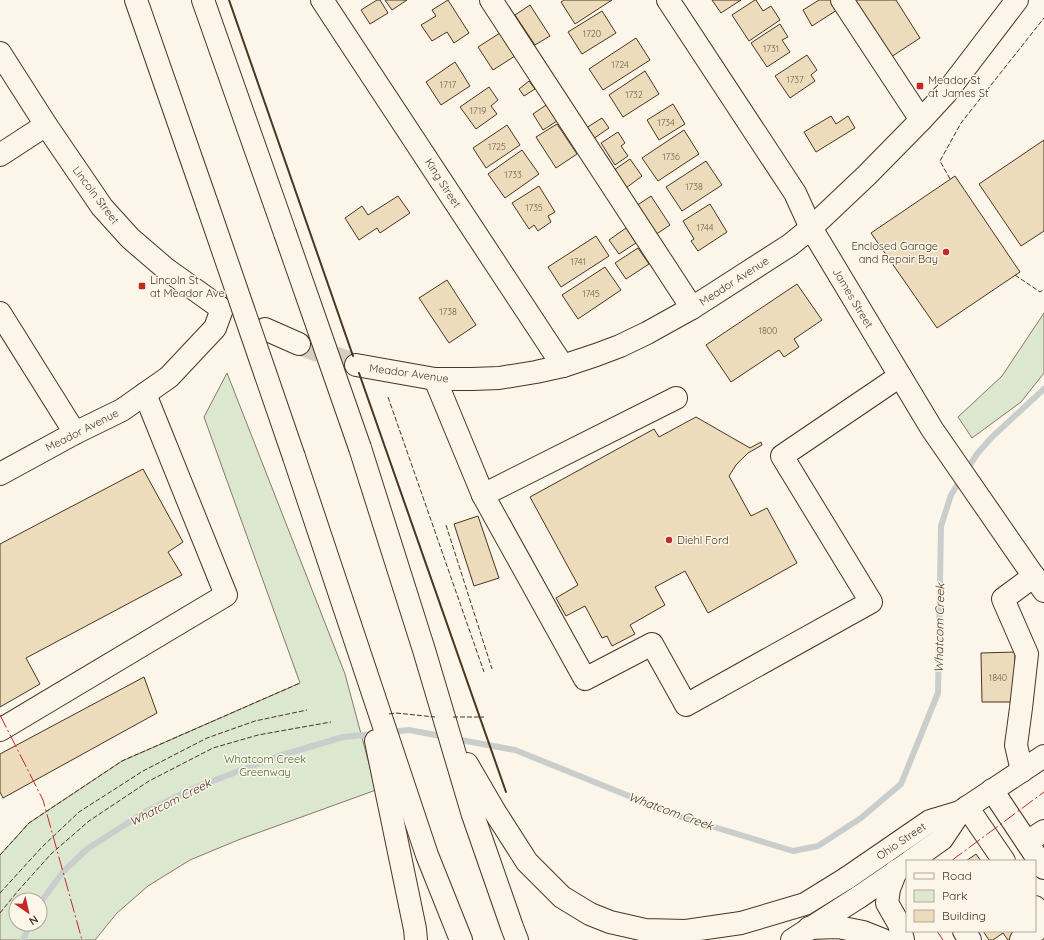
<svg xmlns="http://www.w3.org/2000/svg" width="1044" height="940" font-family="Quicksand,sans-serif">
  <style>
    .green { fill: #dce7d0; stroke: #887966; fill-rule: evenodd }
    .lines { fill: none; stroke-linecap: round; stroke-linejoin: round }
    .stream { stroke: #c9cecd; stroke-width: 6 }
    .building { fill: #ecdcbc; stroke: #4a3520 }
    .minor-tunnel { stroke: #d8cfc1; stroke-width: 22; stroke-dasharray: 22 11; stroke-linecap: butt }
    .minor-casing { stroke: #4a3520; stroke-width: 24 }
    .major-casing { stroke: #4a3520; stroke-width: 24 }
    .highway-casing { stroke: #4a3520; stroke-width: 24 }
    .minor { stroke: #fbf6e9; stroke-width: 22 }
    .major { stroke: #fbf6e9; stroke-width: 22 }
    .highway { stroke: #fbf6e9; stroke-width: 22 }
    .highway-bridge-casing { stroke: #4a3520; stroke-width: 24; stroke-linecap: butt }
    .highway-bridge { stroke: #fbf6e9; stroke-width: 22 }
    .fence { stroke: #4a3520; stroke-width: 1; stroke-dasharray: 5 2; stroke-linecap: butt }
    .wall { stroke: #4a3520; stroke-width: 2 }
    .power { stroke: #c62828; stroke-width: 1; stroke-dasharray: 14 3 2 3; stroke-linecap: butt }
    .poi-dot { fill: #c62828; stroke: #fbf6e9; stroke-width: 1.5 }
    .labels { text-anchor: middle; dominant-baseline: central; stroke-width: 3; stroke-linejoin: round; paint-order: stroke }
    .number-label { font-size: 9px; fill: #725f47 }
    .poi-label { font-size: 11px; fill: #4a3520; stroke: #fbf6e9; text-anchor: start }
    .street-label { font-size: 11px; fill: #4a3520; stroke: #fbf6e9 }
    .park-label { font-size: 11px; fill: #436837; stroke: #fbf6e9 }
    .water-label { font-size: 12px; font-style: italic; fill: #4a3520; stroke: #fbf6e9 }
  </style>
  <rect width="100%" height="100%" fill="#fbf6e9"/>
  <g class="green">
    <polygon points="1044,313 1044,373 1021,402 972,438 958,417 1002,376"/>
    <path d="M227,373l118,301 31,116 -138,50 -48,20 -42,26 -31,27 -22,27h-95v-85l29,-32 93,-62 178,-78 -96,-266zM16,900h24v24h-24z"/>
  </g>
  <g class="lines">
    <g class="stream">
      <polyline points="966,471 977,454 991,438 1044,389"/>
      <polyline points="390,732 409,730 446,737"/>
      <polyline points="455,739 515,750 681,817 793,851 818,846 861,818 901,784 938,693 941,526 951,495 961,479"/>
      <polyline points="40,906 43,899 63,872 87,849 145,812 194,788 279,756 343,737 375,734"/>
      <polyline points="23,940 30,924"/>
    </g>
  </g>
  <g class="building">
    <polygon points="377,0 380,0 388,13 370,24 361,10"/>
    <polygon points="385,0 407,0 392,10"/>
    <polygon points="448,0 469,33 454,43 447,32 432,41 421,25 436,16 432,10"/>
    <polygon points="564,0 612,0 575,24 561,2"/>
    <polygon points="712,0 741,0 721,13"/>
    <polygon points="755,0 756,0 763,11 771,6 780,20 749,41 732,15"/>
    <polygon points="819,0 831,0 837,10 812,26 803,10"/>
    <polygon points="855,0 896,0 920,38 891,57"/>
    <polygon points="530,5 550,36 535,45 515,15"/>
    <polygon points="602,11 616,33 582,54 568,32"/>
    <polygon points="780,24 788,37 782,40 790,52 767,67 751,43"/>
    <polygon points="500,33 515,56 493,70 478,47"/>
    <polygon points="636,38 650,60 603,90 589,69"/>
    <polygon points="807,55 817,70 811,75 815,81 790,98 775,76"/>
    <polygon points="455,62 470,86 441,105 426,82"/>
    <polygon points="645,71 659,94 623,117 609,95"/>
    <polygon points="529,81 535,89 524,96 519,89"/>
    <polygon points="489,87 498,100 491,106 497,114 476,129 460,107"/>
    <polygon points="549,103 560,119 543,130 533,114"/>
    <polygon points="673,104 685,124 659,140 647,120"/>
    <polygon points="831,116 836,124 848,116 855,128 816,152 804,132"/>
    <polygon points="602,118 609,128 593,139 586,128"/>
    <polygon points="557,124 577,154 556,168 536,137"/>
    <polygon points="507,125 520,145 486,168 473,148"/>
    <polygon points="684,130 699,154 658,181 642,158"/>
    <polygon points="618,132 625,143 621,146 628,156 615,165 601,143"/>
    <polygon points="1044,140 1044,231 1021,246 979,184"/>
    <polygon points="522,150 539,174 505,198 488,174"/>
    <polygon points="630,159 642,176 626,188 614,170"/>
    <polygon points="706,161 722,185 682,211 666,187"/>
    <polygon points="955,176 1020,272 937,328 871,233"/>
    <polygon points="539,186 555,212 548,216 551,222 538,231 534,225 529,229 512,203"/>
    <polygon points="398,196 410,213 380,233 377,228 359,240 345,218 362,206 368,215"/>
    <polygon points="651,196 670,225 655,235 636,206"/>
    <polygon points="710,204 727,232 698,251 691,241 694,239 683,221"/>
    <polygon points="626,228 636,243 619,254 609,240"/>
    <polygon points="596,236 609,256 561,287 548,267"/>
    <polygon points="638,248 649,264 626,279 615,263"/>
    <polygon points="605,267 621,290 578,319 562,295"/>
    <polygon points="447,280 476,325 449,343 419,298"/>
    <polygon points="797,284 822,320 794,339 799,347 784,357 779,350 731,382 706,345"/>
    <polygon points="696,417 750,448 761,442 762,445 748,453 736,465 729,476 751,516 767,508 797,563 708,613 685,571 655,587 665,605 630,625 635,634 612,646 607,636 602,638 585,606 566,616 556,598 578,585 530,497 654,429 659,437"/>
    <polygon points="143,469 183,542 168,552 182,575 26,658 40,684 0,707 0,544"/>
    <polygon points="478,516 499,578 474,586 454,524"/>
    <polygon points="1015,652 1015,702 982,702 981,653"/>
    <polygon points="144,677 157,713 3,798 0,792 0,754"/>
    <polygon points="976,854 981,861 966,861"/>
    <polygon points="983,931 1027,931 1014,940 1008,940 1003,933 993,940 989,940"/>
  </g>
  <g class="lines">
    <polyline class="minor-tunnel" points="299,344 356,365"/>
    <g class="minor-casing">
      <g id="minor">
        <polyline points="322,0 563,366"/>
        <polyline points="491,0 692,308"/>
        <polyline points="668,0 795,193 811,228 932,429 1044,591"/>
        <polyline points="842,0 921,120"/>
        <polyline points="0,53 46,125 102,207 130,238 166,269 222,309 215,328 169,377 122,410 75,433 0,474"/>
        <polyline points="0,155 46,125"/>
        <polyline points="0,313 75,433"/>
        <polyline points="265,329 299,344"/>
        <polyline points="356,365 435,379 472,379 499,378 536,372 563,366 596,355 620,346 647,333 692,308 790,245 811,228 867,175 921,120 946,93 1017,0"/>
        <polyline points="435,379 483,495 585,679 652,644 686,705 871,602 782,456 900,376"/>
        <polyline points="483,495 676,398"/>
        <polyline points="0,730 226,595 145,394"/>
        <polyline points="1022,771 1016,745 1021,708 1027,654 1003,599 1034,576"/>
        <polyline points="992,790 1044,868"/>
        <polyline points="967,807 1004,861"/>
        <polyline points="1027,842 1044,831"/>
        <polyline points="896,871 889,889 887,903 899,924 903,940"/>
        <polyline points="1035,907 1044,920"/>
        <polyline points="964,931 970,940"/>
        <polyline points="1021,940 1035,931"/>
      </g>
    </g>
    <g class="major-casing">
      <g id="major">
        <polyline points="911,861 942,839 960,812"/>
        <polyline points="847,878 930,821 960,812 1044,756"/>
        <polyline points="859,897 907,864"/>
      </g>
    </g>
    <g class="highway-casing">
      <g id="highway">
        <polyline points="136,0 207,204"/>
        <polyline points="203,0 285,233"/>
        <polyline points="360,448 424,650 473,815 512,927 517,940"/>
        <polyline points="294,457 427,855 461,940"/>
        <polyline points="376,741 415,929 416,940"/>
        <polyline points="467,764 495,812 527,862 562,897 590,914 610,922 645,930 686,931 741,923 805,904 847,878"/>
        <polyline points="809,928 838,927 863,932 883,940"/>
        <polyline points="792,940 859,897"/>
      </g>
    </g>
    <use href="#minor" class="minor"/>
    <use href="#major" class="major"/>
    <use href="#highway" class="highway"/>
    <g class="highway-bridge-casing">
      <g id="highway-bridge">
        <polyline points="207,204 294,457"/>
        <polyline points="285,233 360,448"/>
      </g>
    </g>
    <use href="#highway-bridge" class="highway-bridge"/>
    <g class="fence">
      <polyline points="950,179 940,161 961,123 1044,18"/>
      <polyline points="1015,275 1040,292 1044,289"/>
      <polyline points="388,397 484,672"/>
      <polyline points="446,525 492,669"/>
      <polyline points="389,714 396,713 435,717"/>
      <polyline points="453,717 484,717"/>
      <polyline points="0,855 29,823 122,761 300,683"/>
      <polyline points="0,893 42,847 79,812 143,771 207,738 255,721 307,710"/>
      <polyline points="0,913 17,892 51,854 89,821 149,781 213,748 258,735 331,722"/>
    </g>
    <g class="wall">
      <polyline points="229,0 353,356"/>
      <polyline points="359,373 506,792"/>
    </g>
    <g class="power">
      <polyline points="0,715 43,800 82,940"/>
      <polyline points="951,861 1044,792"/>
      <polyline points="937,931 943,940"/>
    </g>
  </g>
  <g class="poi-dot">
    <rect x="916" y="82" width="8" height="8" rx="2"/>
    <circle cx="946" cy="252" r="4"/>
    <rect x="138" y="282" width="8" height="8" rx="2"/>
    <circle cx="669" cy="540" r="4"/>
  </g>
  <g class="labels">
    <g class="number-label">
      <text x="592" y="33">1720</text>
      <text x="771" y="48">1731</text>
      <text x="620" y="64">1724</text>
      <text x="795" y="79">1737</text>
      <text x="448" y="84">1717</text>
      <text x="634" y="94">1732</text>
      <text x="478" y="110">1719</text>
      <text x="666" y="122">1734</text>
      <text x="497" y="146">1725</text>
      <text x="671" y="156">1736</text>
      <text x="513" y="174">1733</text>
      <text x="694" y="186">1738</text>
      <text x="534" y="207">1735</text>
      <text x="705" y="227">1744</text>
      <text x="578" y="261">1741</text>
      <text x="591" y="293">1745</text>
      <text x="448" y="311">1738</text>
      <text x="768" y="330">1800</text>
      <text x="998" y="677">1840</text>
    </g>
    <g class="poi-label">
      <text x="928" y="80">Meador St<tspan x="928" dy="13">at James St</tspan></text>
      <text x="938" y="246" text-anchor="end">Enclosed Garage<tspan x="938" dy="13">and Repair Bay</tspan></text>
      <text x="150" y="280">Lincoln St<tspan x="150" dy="13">at Meador Ave</tspan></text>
      <text x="677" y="540">Diehl Ford</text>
    </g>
    <g class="street-label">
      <text transform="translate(443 183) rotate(57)">King Street</text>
      <text transform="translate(96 195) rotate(53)">Lincoln Street</text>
      <text transform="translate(734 281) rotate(-33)">Meador Avenue</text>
      <text transform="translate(853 298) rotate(59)">James Street</text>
      <text transform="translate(409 373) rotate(8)">Meador Avenue</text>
      <text transform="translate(82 430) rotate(-27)">Meador Avenue</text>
      <text transform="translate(901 841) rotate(-34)">Ohio Street</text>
    </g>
    <g class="park-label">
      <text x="265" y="759">Whatcom Creek<tspan x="265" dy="13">Greenway</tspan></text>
    </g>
    <g class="water-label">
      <text transform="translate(939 628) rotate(-89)">Whatcom Creek</text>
      <text transform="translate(170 802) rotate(-27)">Whatcom Creek</text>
      <text transform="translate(671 811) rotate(20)">Whatcom Creek</text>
    </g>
  </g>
  <rect x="906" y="860" width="130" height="72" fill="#fbf6e9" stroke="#b4a999"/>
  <rect x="914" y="873" width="20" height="6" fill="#fbf6e9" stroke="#b4a999"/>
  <text x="942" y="880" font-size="12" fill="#4a3520">Road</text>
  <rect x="914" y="890" width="20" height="12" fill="#dce7d0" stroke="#b4a999"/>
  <text x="942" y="900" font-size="12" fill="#4a3520">Park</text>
  <rect x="914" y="910" width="20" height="12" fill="#ecdcbc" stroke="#b4a999"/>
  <text x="942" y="920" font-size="12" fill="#4a3520">Building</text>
  <g transform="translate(28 912) rotate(146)"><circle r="19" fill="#fbf6e9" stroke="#b4a999"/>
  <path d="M0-3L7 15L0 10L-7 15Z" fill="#c62828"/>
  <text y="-6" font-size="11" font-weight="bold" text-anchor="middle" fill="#4a3520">N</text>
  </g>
</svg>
